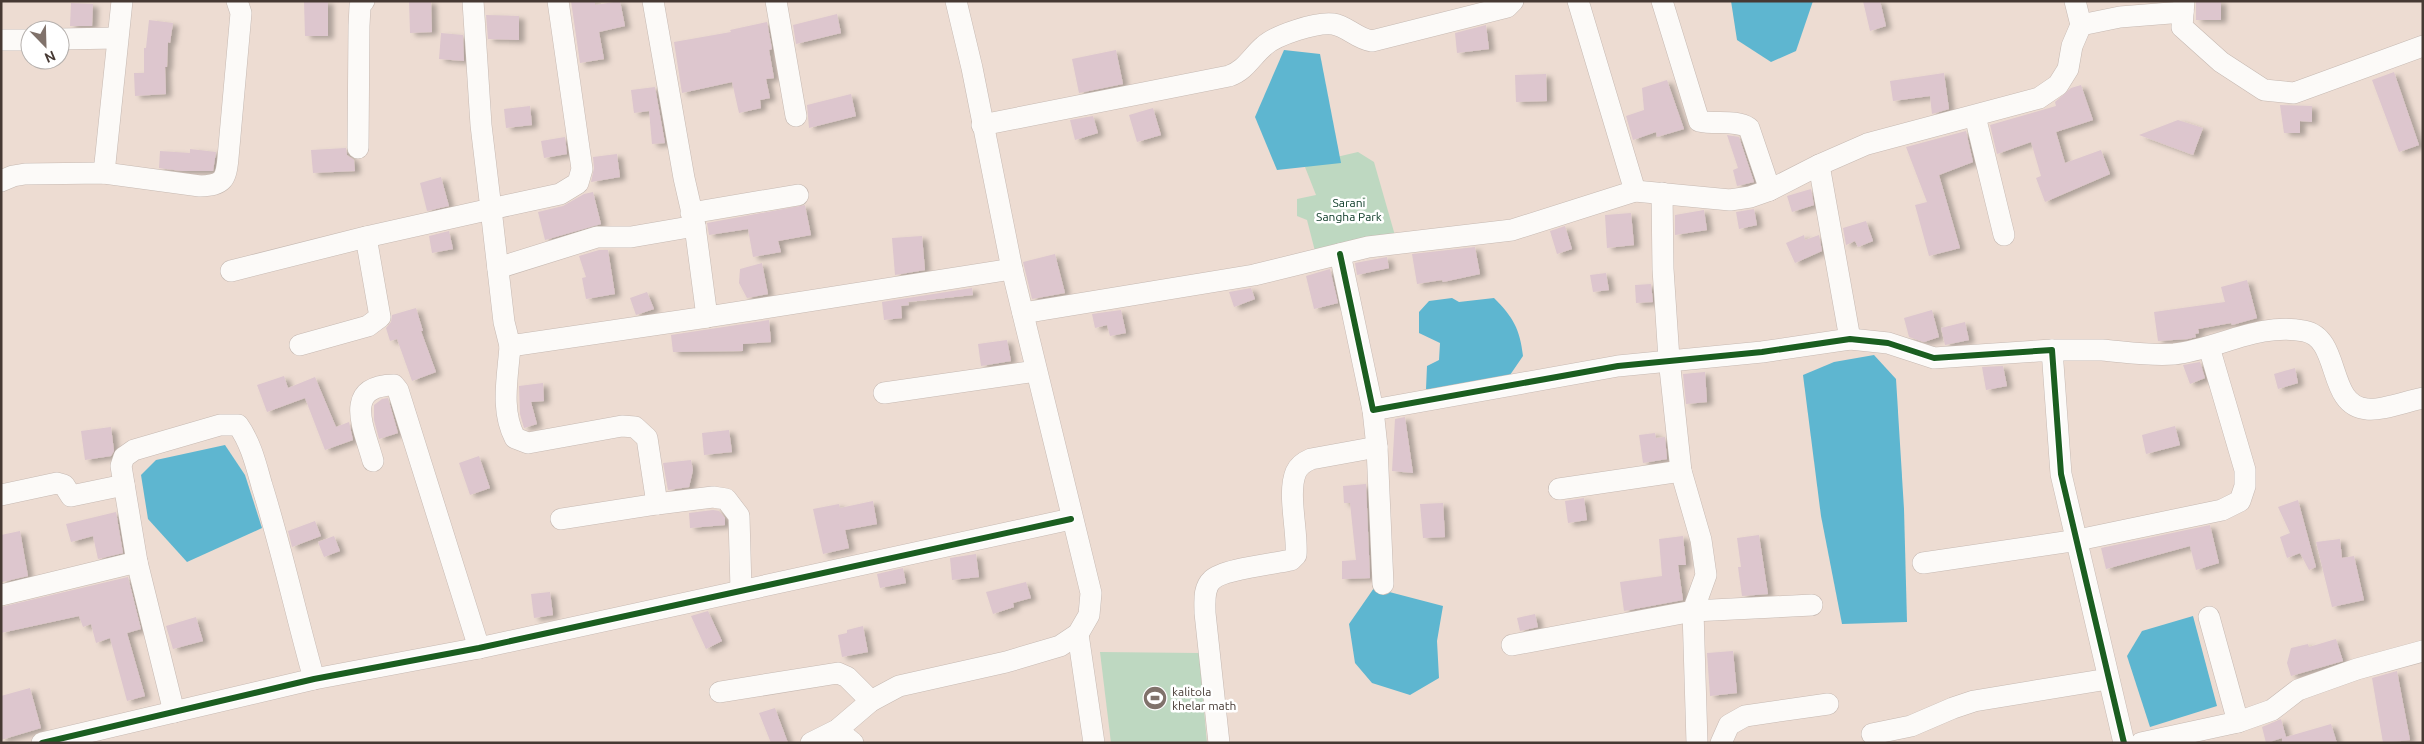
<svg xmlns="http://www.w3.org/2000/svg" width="2424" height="744" font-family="Ubuntu,sans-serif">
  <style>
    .green { fill: #bed8c1 }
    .water { fill: #5eb6d0 }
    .building { fill: #ddc6ce; filter: url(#shadow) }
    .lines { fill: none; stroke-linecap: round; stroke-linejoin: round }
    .minor-casing { stroke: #c6b9b2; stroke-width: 22 }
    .minor { stroke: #fcfaf8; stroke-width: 21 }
    .cycleway-casing { stroke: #fff; stroke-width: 9 }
    .cycleway { stroke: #1b5e20; stroke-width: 6 }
    .labels { text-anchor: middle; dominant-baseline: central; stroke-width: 5; stroke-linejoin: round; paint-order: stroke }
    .park-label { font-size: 12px; fill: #073622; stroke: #fff }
    .poi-label { font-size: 12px; fill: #463933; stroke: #fff; text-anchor: start }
  </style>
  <defs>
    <filter id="shadow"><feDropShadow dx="5.5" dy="3" stdDeviation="2.5" flood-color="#0004"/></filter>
  </defs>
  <rect width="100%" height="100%" fill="#eddcd2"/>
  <g class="green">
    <polygon points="1358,152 1374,162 1396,239 1316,255 1307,220 1297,216 1297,199 1316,195 1305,167 1315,162"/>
    <polygon points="1100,652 1199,653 1207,743 1111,743"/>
  </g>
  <g class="water">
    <polygon points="1731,1 1813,1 1796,51 1771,62 1737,40"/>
    <polygon points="1284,50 1320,54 1341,163 1277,170 1255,117"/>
    <path d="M1452,298l7,4 35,-4c19,19 26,31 29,58l-13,19 -65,15 -19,-1 1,-23 12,-6 1,-17 -21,-10v-21l10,-11z"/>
    <polygon points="1874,355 1896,379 1904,509 1907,622 1842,624 1821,516 1803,375 1834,362"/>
    <polygon points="225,445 245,475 262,528 187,562 148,519 141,475 156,460"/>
    <polygon points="1374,588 1443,606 1437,641 1439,678 1410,695 1372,683 1355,663 1349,624"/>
    <polygon points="2193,616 2217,706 2150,727 2127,656 2142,631"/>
  </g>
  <g class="building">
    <polygon points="304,1 328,1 328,36 305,36"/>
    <polygon points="409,1 431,1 432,32 410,33"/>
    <polygon points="571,1 595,1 595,5 620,1 625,26 599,32 604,59 580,63"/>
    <polygon points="1863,1 1880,1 1886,26 1870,31"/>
    <rect x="2196" y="1" width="25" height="19"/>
    <polygon points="71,3 93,4 92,26 70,26"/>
    <polygon points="837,14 841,33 796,44 793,25"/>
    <polygon points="486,15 519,16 519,40 488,39"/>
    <polygon points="149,20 173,23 170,43 168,42 167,67 165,67 166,94 135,96 134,73 144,73 144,48 146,48"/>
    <polygon points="767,22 772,49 769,50 774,78 766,79 770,98 760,100 761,108 739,113 732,82 682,93 674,42 731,32 730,30"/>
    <polygon points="1486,25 1489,49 1457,53 1455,33"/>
    <polygon points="441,33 463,35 464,61 439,59"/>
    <polygon points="1116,50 1123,84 1079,93 1072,59"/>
    <polygon points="2394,72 2419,145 2399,152 2372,80"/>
    <polygon points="1944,73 1949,109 1932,114 1930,96 1893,101 1890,81"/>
    <polygon points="1546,74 1547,101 1516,102 1515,75"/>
    <polygon points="1667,80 1684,129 1657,137 1656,132 1633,140 1626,116 1644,110 1642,88"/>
    <polygon points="2081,85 2093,120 2056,132 2065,163 2101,150 2110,174 2045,202 2036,178 2041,176 2031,142 1997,154 1990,125 2056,106 2055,102 2071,88"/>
    <polygon points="655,87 665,143 652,144 649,111 634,113 631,90"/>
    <polygon points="851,94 856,116 809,128 807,105"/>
    <polygon points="2280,105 2312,106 2312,122 2300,121 2300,133 2284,133"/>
    <polygon points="530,106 532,125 506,128 504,109"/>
    <polygon points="1153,108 1161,135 1137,142 1129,115"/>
    <polygon points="1093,116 1098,133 1075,140 1070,120"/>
    <polygon points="2178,120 2203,128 2193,155 2139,135"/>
    <polygon points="1966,131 1973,162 1939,175 1960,248 1929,256 1915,205 1927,202 1906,147"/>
    <polygon points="1727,135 1739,137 1754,182 1737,186 1733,170 1738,168"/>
    <polygon points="565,137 567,154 544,158 541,141"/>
    <polygon points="346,148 347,155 354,160 355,171 313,173 311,150"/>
    <polygon points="190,149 216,152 213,171 182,171 159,168 160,151 190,153"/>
    <polygon points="617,154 620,177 591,182 594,168 593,157"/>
    <polygon points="441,177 449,206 427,211 420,183"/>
    <polygon points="1811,189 1814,205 1792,212 1787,196"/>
    <polygon points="593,192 601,224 545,240 538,212 563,206 584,194"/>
    <polygon points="805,205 811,235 778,241 781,252 753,257 748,229 709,235 707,223"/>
    <polygon points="1754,209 1757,225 1739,229 1736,212"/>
    <polygon points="1704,210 1707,230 1675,235 1675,215"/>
    <polygon points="1631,213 1634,245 1607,248 1605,215"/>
    <polygon points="1866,221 1873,241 1858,247 1855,241 1846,245 1843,228"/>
    <polygon points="1565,226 1572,249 1557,254 1550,231"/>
    <polygon points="449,231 453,249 432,253 429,236"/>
    <polygon points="1804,235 1805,240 1819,235 1822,251 1795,263 1786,243"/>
    <polygon points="922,236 925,270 895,275 892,238"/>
    <polygon points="1475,247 1480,274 1443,282 1442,280 1417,284 1412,254"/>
    <polygon points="599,250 608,250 615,294 586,299 582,278 586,277 579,256"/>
    <polygon points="1055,254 1065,293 1032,299 1023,262"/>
    <polygon points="1387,257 1389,268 1357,275 1355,263"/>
    <polygon points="762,263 768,294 747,298 739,283 740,269"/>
    <polygon points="1330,269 1338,303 1314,309 1306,276"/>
    <polygon points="1606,273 1609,290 1593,292 1590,275"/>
    <polygon points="2247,280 2257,318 2232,325 2231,323 2198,329 2199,333 2195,334 2196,337 2188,339 2158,341 2154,312 2225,302 2221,287"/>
    <polygon points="1651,284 1653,302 1636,303 1635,285"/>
    <polygon points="972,288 973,295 908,302 909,305 901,306 902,318 884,320 882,302"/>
    <polygon points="1251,288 1255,299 1234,307 1229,292"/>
    <polygon points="647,292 654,309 636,315 630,298"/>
    <polygon points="416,308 423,331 421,331 436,372 412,381 397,339 390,341 386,328 391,322 392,315"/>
    <polygon points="1121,310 1126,333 1110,336 1107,325 1095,328 1092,314"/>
    <polygon points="1932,310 1939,337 1924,342 1909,337 1904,318"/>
    <polygon points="769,320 771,342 743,344 743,351 673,352 671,335"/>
    <polygon points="1965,322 1969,340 1945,345 1941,328"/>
    <polygon points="1007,340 1011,361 981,366 978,344"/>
    <polygon points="2200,362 2205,378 2190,384 2183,365"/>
    <polygon points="2003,366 2007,386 1986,390 1982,367"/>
    <polygon points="2295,368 2298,383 2278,389 2274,374"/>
    <polygon points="1705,372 1707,402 1686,404 1683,374"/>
    <polygon points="284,376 288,388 315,377 336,427 349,422 353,440 325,450 305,398 267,412 257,385"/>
    <polygon points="543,383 544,401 531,402 537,424 524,428 520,414 519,386"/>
    <polygon points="388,398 398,433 379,439 374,420 374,405 382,399"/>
    <polygon points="1405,417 1413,473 1392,471 1395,419"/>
    <polygon points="2175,426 2180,445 2146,454 2142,435"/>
    <polygon points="111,427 114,451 111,456 85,460 81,431"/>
    <polygon points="729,430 732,452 704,455 702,433"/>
    <polygon points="1655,433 1656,438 1665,437 1667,459 1643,463 1639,435"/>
    <polygon points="479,456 490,488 470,495 459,463"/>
    <polygon points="691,460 693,470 689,487 668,490 663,463"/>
    <polygon points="1366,484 1370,578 1342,579 1342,561 1356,560 1350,503 1344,503 1343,486"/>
    <polygon points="1584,498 1587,520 1568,523 1565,501"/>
    <polygon points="2298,500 2316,567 2309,570 2300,553 2287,558 2280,537 2290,533 2278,507"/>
    <polygon points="873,501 877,524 845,530 849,548 823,554 813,509 839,504 840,508"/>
    <polygon points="1443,503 1445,537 1423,538 1420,504"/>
    <polygon points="713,510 719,511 725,518 725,525 690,528 689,513"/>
    <polygon points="116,512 123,553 98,559 93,536 71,542 66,524"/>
    <polygon points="315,521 321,536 292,547 288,531"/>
    <polygon points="2210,525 2219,563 2196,570 2190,546 2106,569 2101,548"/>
    <polygon points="20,531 28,576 2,582 1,535"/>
    <polygon points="1759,535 1768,594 1742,596 1738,567 1741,567 1737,538"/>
    <polygon points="334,536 340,551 324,557 318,542"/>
    <polygon points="1683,536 1686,565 1678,565 1683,600 1624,611 1620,582 1662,576 1659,539"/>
    <polygon points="2340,539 2342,558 2354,556 2364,600 2332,607 2316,542"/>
    <polygon points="976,554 979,577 952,580 950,558"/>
    <polygon points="903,568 906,583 880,588 877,574"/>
    <polygon points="128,577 141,629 127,633 145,696 127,701 110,638 96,643 91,624 83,627 79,616 1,633 1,607"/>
    <polygon points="1026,582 1031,598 1013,603 1014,607 993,614 986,592"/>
    <polygon points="550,592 553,615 534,618 531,594"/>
    <polygon points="708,611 722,641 706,649 691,616"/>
    <polygon points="1535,614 1538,627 1520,631 1517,618"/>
    <polygon points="196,617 203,641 173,649 166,626"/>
    <polygon points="863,626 868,652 842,657 838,635 847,633 847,630"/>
    <polygon points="2336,639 2343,661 2291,676 2287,663 2291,648 2308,644 2309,647"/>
    <polygon points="1733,651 1737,693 1710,696 1707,653"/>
    <polygon points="2397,671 2410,740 2383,743 2372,678"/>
    <polygon points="30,688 41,728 1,740 1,696"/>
    <polygon points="775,708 788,743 771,743 759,713"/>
    <polygon points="2281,719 2286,737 2331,724 2337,743 2282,743 2282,738 2266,743 2262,727"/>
  </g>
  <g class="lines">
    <g class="minor-casing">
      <g id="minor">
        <polyline points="558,1 582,169 578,183 560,194 491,209 504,322 510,346 707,317 695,226 684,178 653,1"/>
        <polyline points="776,1 796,116"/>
        <path d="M1662,1l37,120c16,4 36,-2 50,7l21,62"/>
        <polyline points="2075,1 2081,25"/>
        <polyline points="2184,1 2182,27 2221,62 2264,90 2294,93 2423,46"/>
        <polyline points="60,39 117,38"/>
        <polyline points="1,40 30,40"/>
        <polyline points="1975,116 2004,235"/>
        <path d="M982,125l247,-49c17,-6 22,-19 35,-30 12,-11 52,-24 69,-22 14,2 24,15 39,17l135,-34 6,-6"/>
        <polyline points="358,148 359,26 360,6 364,1"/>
        <polyline points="1819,165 1850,339"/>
        <polyline points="104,173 122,1"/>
        <path d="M1,181l12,-5 12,-2 79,-1 96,13c23,-1 26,-6 28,-28l13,-145 -4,-12"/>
        <polyline points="1635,191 1730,200 1750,197 1770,190 1819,165 1867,144 2039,98 2058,85 2068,69 2072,46 2081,25 2120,17 2183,12"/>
        <polyline points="691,213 798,195"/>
        <polyline points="1340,254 1373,410 1618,366 1762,352 1850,339 1888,343 1934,358 2052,350 2061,474 2124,743"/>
        <polyline points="498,268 597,237 631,237 695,226"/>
        <polyline points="231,271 366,237 491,209 481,125 473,1"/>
        <polyline points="1023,313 1254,275 1368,247 1512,230 1635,191 1578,1"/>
        <polyline points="707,317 1012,269"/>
        <polyline points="300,345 368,326 380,317 366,237"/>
        <path d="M510,346c-2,30 -10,64 5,92l13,5 94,-17 13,1 12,11 10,66"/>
        <path d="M2052,350c16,0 33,0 50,0 24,2 48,6 72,4 44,-5 85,-32 130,-23 38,7 22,75 63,78 14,2 40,-8 56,-11"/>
        <polyline points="884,393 1036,371"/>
        <polyline points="1373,410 1377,447 1383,584"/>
        <path d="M373,461c-9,-33 -31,-75 21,-76l4,5 81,258"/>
        <polyline points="1559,489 1681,471"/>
        <polyline points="1,495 57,483 64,485 71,496 124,485"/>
        <polyline points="561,519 657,504 713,497 726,499 739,516 741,590"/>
        <polyline points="1923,563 2078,540 2222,510 2240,501 2245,486 2245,470 2209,347"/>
        <polyline points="1,595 137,562"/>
        <polyline points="2209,617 2238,722"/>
        <polyline points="1078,634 1094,743"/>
        <polyline points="1512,645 1693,611 1706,575 1701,540 1681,471 1669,359 1663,269 1662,193"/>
        <polyline points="720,692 838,673 847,677 871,701"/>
        <path d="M174,712l-37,-150 -16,-96 3,-9 10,-7 86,-25h18c13,18 18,40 24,61 20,64 34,129 52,193"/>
        <polyline points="837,730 853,743"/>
        <polyline points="1872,734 1911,726 1953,708 1974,701 2108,679"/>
        <polyline points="42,743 314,679 479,648 1071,519"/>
        <polyline points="811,743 837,730 871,701 899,686 1006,662 1060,646 1078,634 1089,615 1091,593 1012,269 972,68 956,1"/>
        <path d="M1219,743l-14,-130c0,-11 -2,-25 7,-33 11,-11 61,-16 79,-20l5,-5c2,-24 -9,-62 0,-83 3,-7 8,-10 15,-13l66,-12"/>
        <polyline points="1697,743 1693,611 1812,605"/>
        <polyline points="1721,743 1729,725 1745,716 1828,704"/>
        <polyline points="2141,743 2238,722 2272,710 2298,690 2357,669 2423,651"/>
      </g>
    </g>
    <use href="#minor" class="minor"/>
    <g class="cycleway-casing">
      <g id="cycleway">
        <polyline points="1340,254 1373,410 1618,366 1762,352 1850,339 1888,343 1934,358 2052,350 2061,474 2124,743"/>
        <polyline points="42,743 314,679 479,648 1071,519"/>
      </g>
    </g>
    <use href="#cycleway" class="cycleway"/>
  </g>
  <defs>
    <g id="stadium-disc" transform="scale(1.25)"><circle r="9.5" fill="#80726b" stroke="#fff"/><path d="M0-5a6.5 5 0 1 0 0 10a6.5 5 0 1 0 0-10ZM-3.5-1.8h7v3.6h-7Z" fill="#fff"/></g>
  </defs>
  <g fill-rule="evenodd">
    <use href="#stadium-disc" x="1155" y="698"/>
  </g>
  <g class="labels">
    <g class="park-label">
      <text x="1349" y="202">Sarani<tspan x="1349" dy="14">Sangha Park</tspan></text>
    </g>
    <g class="poi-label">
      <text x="1172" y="691">kalitola<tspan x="1172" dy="14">khelar math</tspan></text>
    </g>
  </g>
  <rect width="2424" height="744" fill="none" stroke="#463933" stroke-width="5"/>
  <g transform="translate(45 45) rotate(157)"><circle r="24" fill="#ffffff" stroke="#b5b0ad"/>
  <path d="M0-4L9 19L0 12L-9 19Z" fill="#80726b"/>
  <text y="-8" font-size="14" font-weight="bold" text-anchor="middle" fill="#463933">N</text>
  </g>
</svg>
